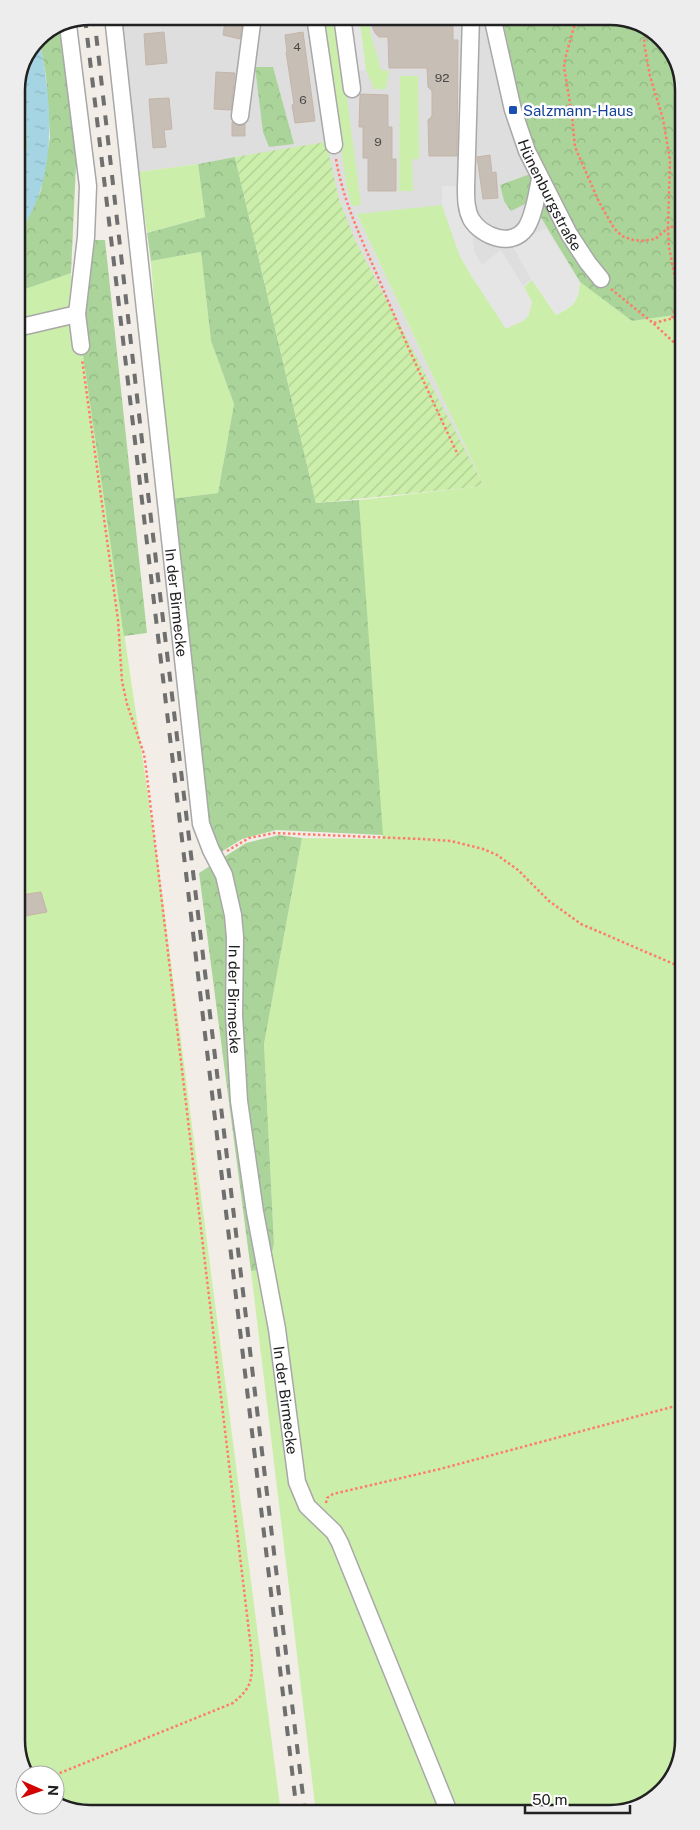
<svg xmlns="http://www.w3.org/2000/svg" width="700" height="1830" font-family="'Public Sans',sans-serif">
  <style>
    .residential { fill: #dfdede }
    .grass { fill: #cbefaa }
    .forest { fill: url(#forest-crowns) }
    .garden { fill: url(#garden-furrows) }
    .parking { fill: #e5e5e5 }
    .water { fill: url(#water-ripples) }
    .building { fill: #c7beb6; stroke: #c5b5a8 }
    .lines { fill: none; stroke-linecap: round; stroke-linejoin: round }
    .minor-casing { stroke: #a8a8a8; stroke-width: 19 }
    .path { stroke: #ff7c6b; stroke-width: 2.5; stroke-dasharray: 2.5 2.5; stroke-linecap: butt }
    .minor { stroke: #fff; stroke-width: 16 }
    .rail { stroke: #6f6f6f; stroke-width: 4; stroke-dasharray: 10 10; stroke-linecap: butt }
    .transit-dot { fill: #1a4fb4; stroke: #fff; stroke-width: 2 }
    .labels { text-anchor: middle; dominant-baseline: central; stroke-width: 5; stroke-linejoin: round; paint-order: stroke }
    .number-label { font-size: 12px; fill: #4a4846 }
    .transit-label { font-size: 15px; fill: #164399; stroke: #fff; text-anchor: start }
    .street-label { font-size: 15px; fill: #212121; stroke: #fff }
    .rim { fill: none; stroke: #212121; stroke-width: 2.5 }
  </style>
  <defs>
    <pattern id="forest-crowns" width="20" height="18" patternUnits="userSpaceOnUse" patternTransform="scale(1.25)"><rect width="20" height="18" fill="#aad499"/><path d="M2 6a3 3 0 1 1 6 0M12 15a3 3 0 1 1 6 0" fill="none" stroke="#92b684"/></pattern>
    <pattern id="garden-furrows" width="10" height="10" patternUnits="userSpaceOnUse" patternTransform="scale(1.25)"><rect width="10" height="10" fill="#cbefaa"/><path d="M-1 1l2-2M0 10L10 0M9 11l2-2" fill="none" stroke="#aecd92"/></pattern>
    <pattern id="water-ripples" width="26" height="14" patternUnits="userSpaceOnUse" patternTransform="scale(1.25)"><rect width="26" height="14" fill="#a5d4e2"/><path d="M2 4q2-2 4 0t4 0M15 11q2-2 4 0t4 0" fill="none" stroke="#8eb6c2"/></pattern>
  </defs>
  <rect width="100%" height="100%" fill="#f2eee7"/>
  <polygon class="residential" points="121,16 502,16 526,132 544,169 500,185 504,201 531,201 580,282 524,287 357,214 484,486 316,503 235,157 198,164 139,172"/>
  <g class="grass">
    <polygon points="321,16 336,16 361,205 352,206 347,188"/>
    <polygon points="359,16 370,16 370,32 381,70 389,71 386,89 374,89 366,70"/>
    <polygon points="400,76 418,76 419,159 412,159 413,191 399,191"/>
    <polygon points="198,164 205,217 147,233 139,172"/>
    <path d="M442,205l17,49 13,23 60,25 -8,-15 8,-7 24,35c18,-9 21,-12 24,-33l52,39 50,-7 2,1426 -15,45 -40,26 -313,2 -65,-542 17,-2 6,-25 -10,-200 38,-206 80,1 -23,-339 125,-14 -127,-272z"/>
    <polygon points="201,252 211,341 234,404 218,493 169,499 151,261"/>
    <polygon points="71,273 158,863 281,1813 85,1814 55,1802 55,1775 29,1775 19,1759 17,292"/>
  </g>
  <g class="forest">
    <polygon points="502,16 615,16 658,34 681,71 682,314 632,321 580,282 531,201 511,211 504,201 500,185 544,169 526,132"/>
    <polygon points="67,26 77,143 71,273 17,292 17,236 24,227 41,190 50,137 46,76 39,37"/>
    <polygon points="255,67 273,67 294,144 269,147 263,132"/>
    <polygon points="21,75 26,108 27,148 17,183 16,85"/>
    <polygon points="235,157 316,503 359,500 383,835 276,830 242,839 218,854 206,828 169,499 218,493 234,404 211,341 201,252 151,261 147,233 205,217 198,164"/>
    <polygon points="90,240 105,240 147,633 124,636 79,328"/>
    <polygon points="279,835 302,838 264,1044 274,1244 268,1269 251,1271 199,873 246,843"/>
  </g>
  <polygon class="garden" points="326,142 339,199 355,240 484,486 316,503 235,157"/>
  <g class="parking">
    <polygon points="347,16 359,16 366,70 354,71"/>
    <polygon points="442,186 455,186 473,238 474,251 482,265 501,250 523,286 531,279 512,245 546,228 580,282 578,296 573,305 556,315 532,280 524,287 532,302 529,315 525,320 506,329 472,277 459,254 442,205"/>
  </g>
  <path class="water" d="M39,37c13,66 21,143 -22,199v-53l10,-35 -1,-40 -5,-33z"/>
  <g class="building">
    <polygon points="226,16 243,16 240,39 223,35"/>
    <polygon points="372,16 453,16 453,40 458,40 457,156 429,156 428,120 432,116 432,91 428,87 427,68 389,68 388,37 379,37 375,33 372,26"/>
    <polygon points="164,32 167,63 146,65 144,34"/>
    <polygon points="303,32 315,121 295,123 292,105 294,104 286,52 287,52 285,35"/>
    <polygon points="216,72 235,73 231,110 214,109"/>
    <polygon points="360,94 388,95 388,127 392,127 392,159 396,159 396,191 368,191 368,158 363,158 363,127 359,127"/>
    <polygon points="169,98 172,129 164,130 166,147 153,148 149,99"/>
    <polygon points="232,122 238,126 245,124 245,136 232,136"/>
    <polygon points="490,155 492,173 496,172 498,198 483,199 477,157"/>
    <polygon points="41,892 47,912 25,916 21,895"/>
  </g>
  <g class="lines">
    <g class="minor-casing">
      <g id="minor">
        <path id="s1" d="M113,16l88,808 10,26 13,25 9,40 2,22 -1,78 5,86 16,111 22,117 20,153 10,24 27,26 6,11 109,269"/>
        <polyline points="315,16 334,145"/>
        <polyline points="342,16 352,89"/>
        <path d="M471,16l-5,172c0,11 0,21 5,31 11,18 41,29 55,9 8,-12 11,-35 14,-49"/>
        <path id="s2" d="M492,16l21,94 14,41 42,83 19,29 13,16"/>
        <polyline points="68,25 88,186 86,237 77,314 81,346"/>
        <polyline points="240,116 253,16"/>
        <polyline points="17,328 77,314"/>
      </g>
    </g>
    <g class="path">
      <polyline points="577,16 565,59 564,67 572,115 575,147 599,202 614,228 622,236 633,240 643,241 655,239 668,228 670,160 663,119 650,76 644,43 646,29"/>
      <path d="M336,159c7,42 25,79 42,118 25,60 52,119 80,178"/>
      <polyline points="611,289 653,323 682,350"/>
      <polyline points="672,318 679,298 669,247 668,228 681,224"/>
      <polyline points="654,323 682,316"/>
      <polyline points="227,851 249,838 274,833 421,839 451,841 483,849 497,855 518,870 549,901 581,924 683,968"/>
      <polyline points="326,1503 327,1498 333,1494 440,1469 683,1404"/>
      <path d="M55,1775l178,-72c19,-16 19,-22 19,-46l-106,-889 -2,-14 -17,-50 -5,-23 -4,-61 -36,-261"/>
    </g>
    <use href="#minor" class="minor"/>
    <g class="rail">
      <polyline points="94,16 147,485 305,1813"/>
      <polyline points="85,18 297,1813"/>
    </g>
  </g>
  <rect class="transit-dot" x="508" y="105" width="10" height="10" rx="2.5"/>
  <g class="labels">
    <g class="number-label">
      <text x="297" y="47">4</text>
      <text x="442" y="78">92</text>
      <text x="303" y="100">6</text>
      <text x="378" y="142">9</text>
    </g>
    <g class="transit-label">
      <text x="523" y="110">Salzmann-Haus</text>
    </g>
    <g class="street-label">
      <text stroke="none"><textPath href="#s2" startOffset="189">Hünenburgstraße</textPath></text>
      <text stroke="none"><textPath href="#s1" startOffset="590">In der Birmecke</textPath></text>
      <text stroke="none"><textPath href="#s1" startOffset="994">In der Birmecke</textPath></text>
      <text stroke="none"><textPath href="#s1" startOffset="1399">In der Birmecke</textPath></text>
    </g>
  </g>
  <path d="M0 0H700V1830H0ZM90 25H610A65 65 0 0 1 675 90V1740A65 65 0 0 1 610 1805H90A65 65 0 0 1 25 1740V90A65 65 0 0 1 90 25Z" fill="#ededed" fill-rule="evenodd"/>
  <path class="rim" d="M90 25H610A65 65 0 0 1 675 90V1740A65 65 0 0 1 610 1805H90A65 65 0 0 1 25 1740V90A65 65 0 0 1 90 25Z"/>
  <g transform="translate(40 1790) rotate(92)"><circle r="24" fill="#ffffff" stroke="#a6a6a6"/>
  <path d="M0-4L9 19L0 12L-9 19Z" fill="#d20300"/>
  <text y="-8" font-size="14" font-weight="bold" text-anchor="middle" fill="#212121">N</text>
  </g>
  <path d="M525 1805v8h105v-8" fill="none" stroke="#212121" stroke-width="2.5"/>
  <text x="532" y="1805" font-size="15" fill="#212121" stroke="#ffffff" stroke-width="4" paint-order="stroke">50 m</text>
</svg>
